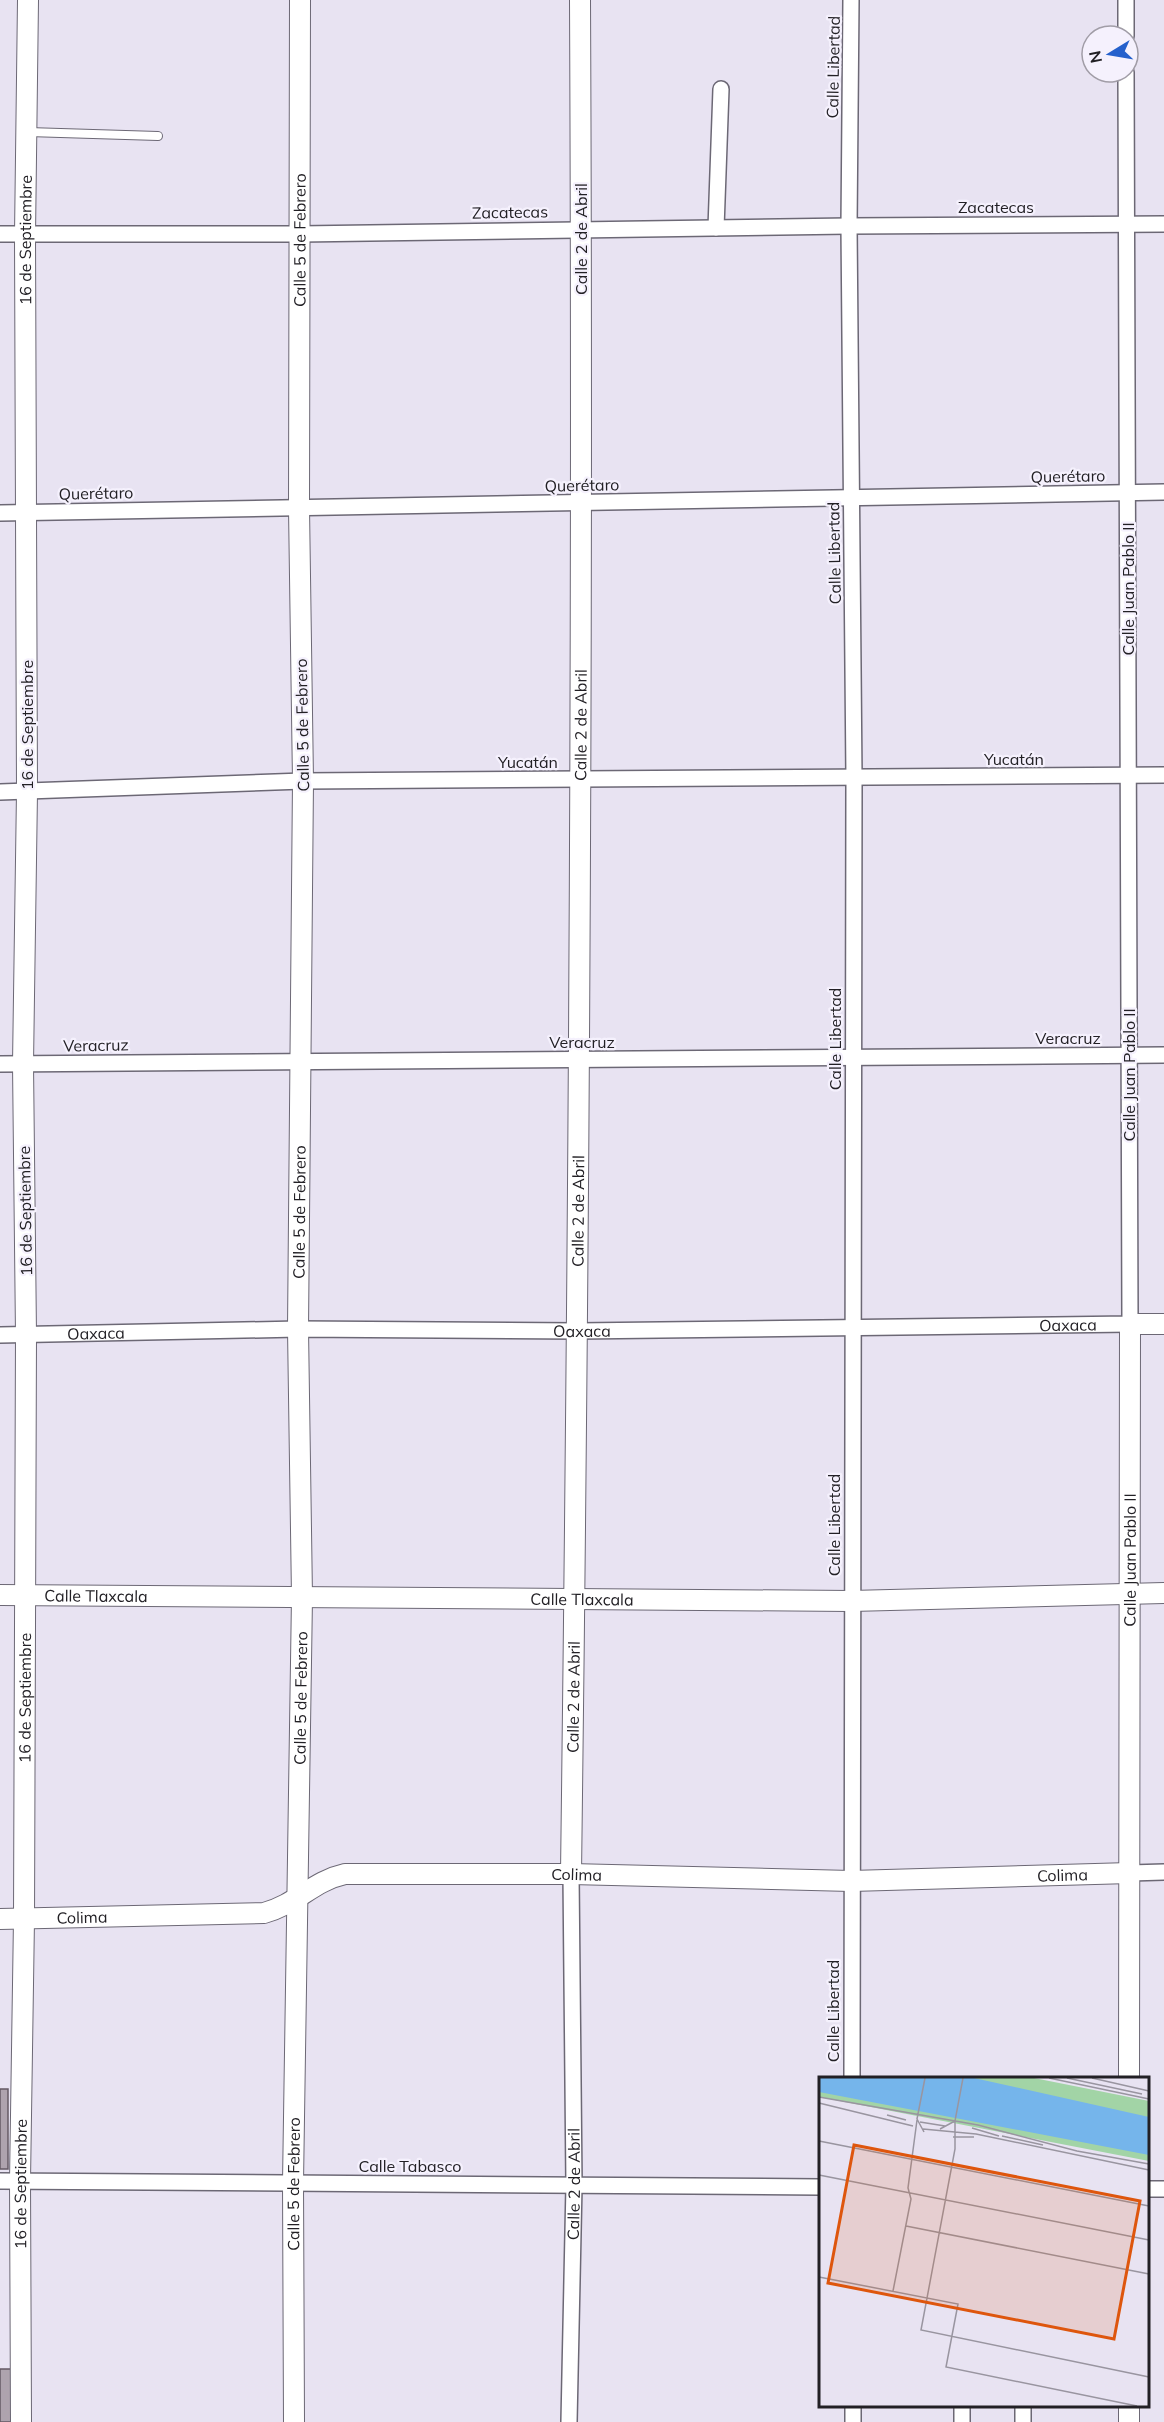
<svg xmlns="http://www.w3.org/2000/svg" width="1164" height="2422" font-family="Mulish,sans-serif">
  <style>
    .building { fill: #aea3ae; stroke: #645a64; stroke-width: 1.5 }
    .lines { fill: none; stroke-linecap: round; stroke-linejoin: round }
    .service-casing { stroke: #6c6875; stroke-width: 10 }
    .minor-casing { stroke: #6c6875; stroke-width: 18 }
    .tertiary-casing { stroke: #6c6875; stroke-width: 22 }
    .service { stroke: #fff; stroke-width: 8 }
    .minor { stroke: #fff; stroke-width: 15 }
    .tertiary { stroke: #fff; stroke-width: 20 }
    .labels { text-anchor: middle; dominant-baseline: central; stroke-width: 4.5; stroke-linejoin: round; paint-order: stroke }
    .street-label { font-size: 16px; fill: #222025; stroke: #f5f1fd }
    .inset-road { fill: none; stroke: #9995a0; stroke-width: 1.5 }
    .view { fill: #de560d; fill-opacity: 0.15; stroke: #de560d; stroke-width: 3 }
    .inset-edge { fill: none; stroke: #222025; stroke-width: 3 }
  </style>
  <rect width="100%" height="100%" fill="#e8e3f2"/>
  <g class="building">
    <rect x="0" y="2089" width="8" height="80"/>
    <polygon points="0,2369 11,2369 12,2422 0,2422"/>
  </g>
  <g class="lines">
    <g class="service-casing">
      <polyline id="service" points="28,132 158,136"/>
    </g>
    <g class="minor-casing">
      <g id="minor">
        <polyline points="851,0 849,226 854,778 852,2078"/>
        <polyline points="1126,0 1126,36"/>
        <polyline points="716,228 721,89"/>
        <polyline points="0,234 300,234 849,226 1164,224"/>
        <polyline points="0,513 1164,492"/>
        <polyline points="0,792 303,781 1164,775"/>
        <polyline points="0,1064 1164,1055"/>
        <path id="s1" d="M0,1335l298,-6 280,2 552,-7 -4,-1252"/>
        <polyline points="1130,1873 1164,1872"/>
        <polyline points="0,2181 820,2187"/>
        <polyline points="1148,2189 1164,2189"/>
        <polyline points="853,2406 853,2422"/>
        <path id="s2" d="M569,2422l5,-237 -3,-311"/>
        <polyline points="962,2422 962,2406"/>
        <polyline points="1023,2422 1023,2406"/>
      </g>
    </g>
    <g class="tertiary-casing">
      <g id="tertiary">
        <path id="s3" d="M0,1595l851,6 313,-8"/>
        <path id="s4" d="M571,1874c8,-625 12,-1249 9,-1874"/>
        <path id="s5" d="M0,1919l264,-6c33,-9 49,-32 81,-39h226l280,7 279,-8"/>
        <path id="s6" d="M1129,2078l1,-754h34"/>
        <path id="s7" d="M21,2422l-1,-241 4,-262 2,-584 -3,-271 4,-272 -2,-557 3,-235"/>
        <path id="s8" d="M294,2422l-1,-239 9,-586 -4,-268 5,-548 -4,-273 1,-508"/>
        <polyline points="1129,2422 1129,2406"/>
      </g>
    </g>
    <use href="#service" class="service"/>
    <use href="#minor" class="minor"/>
    <use href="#tertiary" class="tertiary"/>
  </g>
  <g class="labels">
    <g class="street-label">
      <text transform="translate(833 67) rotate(-89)">Calle Libertad</text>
      <text x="996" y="207">Zacatecas</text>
      <text transform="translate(510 212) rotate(-1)">Zacatecas</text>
      <text stroke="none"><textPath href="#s7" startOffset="2182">16 de Septiembre</textPath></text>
      <text stroke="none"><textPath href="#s8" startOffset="2182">Calle 5 de Febrero</textPath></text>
      <text transform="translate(581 239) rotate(-90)">Calle 2 de Abril</text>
      <text transform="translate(1068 476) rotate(-1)">Querétaro</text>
      <text transform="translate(582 485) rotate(-1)">Querétaro</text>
      <text transform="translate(96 493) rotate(-1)">Querétaro</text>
      <text transform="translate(834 553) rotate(-91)">Calle Libertad</text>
      <text transform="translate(1128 589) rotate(-90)">Calle Juan Pablo II</text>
      <text transform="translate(27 725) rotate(-90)">16 de Septiembre</text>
      <text transform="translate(302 725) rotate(-91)">Calle 5 de Febrero</text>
      <text stroke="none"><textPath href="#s4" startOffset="1149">Calle 2 de Abril</textPath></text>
      <text x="1014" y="759">Yucatán</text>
      <text x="528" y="762">Yucatán</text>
      <text x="1068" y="1038">Veracruz</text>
      <text transform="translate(835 1039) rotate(-90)">Calle Libertad</text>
      <text x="582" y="1042">Veracruz</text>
      <text transform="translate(96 1045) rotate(-1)">Veracruz</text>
      <text transform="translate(1129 1075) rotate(-90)">Calle Juan Pablo II</text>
      <text transform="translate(25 1211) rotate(-91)">16 de Septiembre</text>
      <text stroke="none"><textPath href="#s8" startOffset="1210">Calle 5 de Febrero</textPath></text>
      <text stroke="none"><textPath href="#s4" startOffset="663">Calle 2 de Abril</textPath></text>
      <text stroke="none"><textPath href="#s1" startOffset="1068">Oaxaca</textPath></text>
      <text stroke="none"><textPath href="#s1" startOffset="582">Oaxaca</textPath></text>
      <text stroke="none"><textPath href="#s1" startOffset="96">Oaxaca</textPath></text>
      <text transform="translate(834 1525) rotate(-90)">Calle Libertad</text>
      <text stroke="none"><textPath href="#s6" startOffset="518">Calle Juan Pablo II</textPath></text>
      <text stroke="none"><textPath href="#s3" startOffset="96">Calle Tlaxcala</textPath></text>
      <text stroke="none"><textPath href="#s3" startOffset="582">Calle Tlaxcala</textPath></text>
      <text stroke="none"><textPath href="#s7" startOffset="724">16 de Septiembre</textPath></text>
      <text stroke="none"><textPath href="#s8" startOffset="724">Calle 5 de Febrero</textPath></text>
      <text stroke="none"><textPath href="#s4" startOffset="177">Calle 2 de Abril</textPath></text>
      <text stroke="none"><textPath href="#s5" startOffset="586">Colima</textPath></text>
      <text stroke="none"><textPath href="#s5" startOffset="1072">Colima</textPath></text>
      <text stroke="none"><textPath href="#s5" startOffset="82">Colima</textPath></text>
      <text transform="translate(833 2011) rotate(-90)">Calle Libertad</text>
      <text x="410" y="2166">Calle Tabasco</text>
      <text stroke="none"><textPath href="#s7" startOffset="238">16 de Septiembre</textPath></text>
      <text stroke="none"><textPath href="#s8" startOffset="238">Calle 5 de Febrero</textPath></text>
      <text stroke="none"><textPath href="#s2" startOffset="238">Calle 2 de Abril</textPath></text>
    </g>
  </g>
  <g transform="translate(819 2077)">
    <rect width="330" height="330" fill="#e8e3f2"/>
    <path d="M0,1h215l115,23v60l-330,-64z" fill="#a2d4a6"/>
    <path d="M0,1h155l175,39v38l-330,-63z" fill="#75b5eb"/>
    <path class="inset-road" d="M230,1l100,21M248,1l75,16M273,1l57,13M0,20l159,28 99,26 72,13M0,26l94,23M68,38l19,5M101,45l25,4M136,45v27l-34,181 228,47M153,51l27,8M104,52l53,5 173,36M121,52l15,-8 8,-43M105,55l-7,-13 8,-41M183,59l41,9M134,60h21M0,64l330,65M0,98l330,65M87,149l243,48M0,200l139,27 -12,63 191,39M74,214l18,-92 -3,-11 9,-68"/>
    <path class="view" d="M35,68l286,56 -26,138 -286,-56z"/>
    <rect width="330" height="330" class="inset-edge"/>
  </g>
  <g transform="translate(1110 54) rotate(259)"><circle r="28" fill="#f5f1fd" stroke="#a19da7" stroke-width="1.5"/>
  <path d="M0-4.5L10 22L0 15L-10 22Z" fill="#2460cc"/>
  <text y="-9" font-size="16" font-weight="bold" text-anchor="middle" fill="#222025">N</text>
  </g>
</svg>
